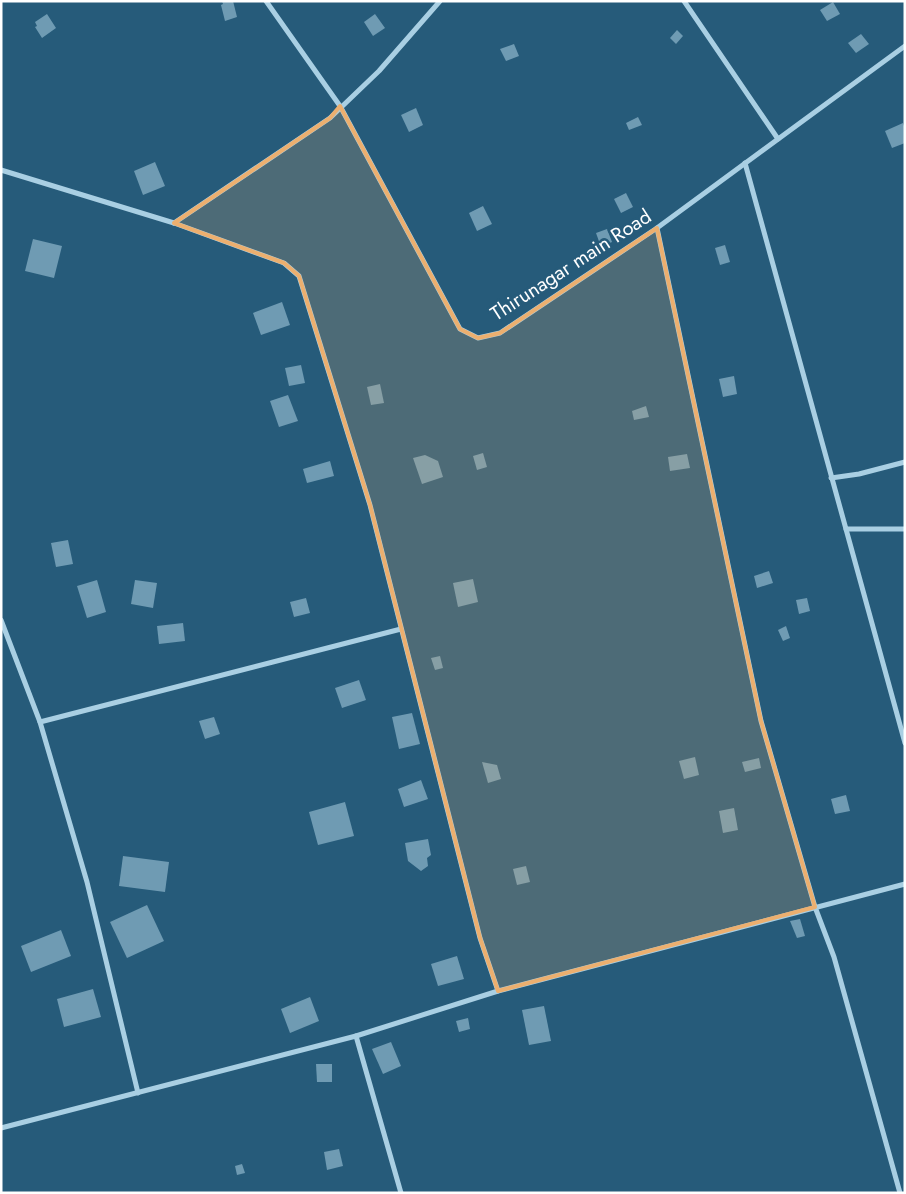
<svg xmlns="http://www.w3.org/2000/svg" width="906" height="1194" font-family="Jost,sans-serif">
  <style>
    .building { fill: #6f9bb3 }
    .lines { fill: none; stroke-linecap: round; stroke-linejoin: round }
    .minor { stroke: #a9cfe3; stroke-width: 5 }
    .marked { fill: #ecaf6f; fill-opacity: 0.2; stroke: #ecaf6f; stroke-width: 4; stroke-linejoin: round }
    .labels { text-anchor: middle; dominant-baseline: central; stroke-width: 5; stroke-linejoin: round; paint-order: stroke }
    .street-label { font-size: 20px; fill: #fff; stroke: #265b7a }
  </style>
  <rect width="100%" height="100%" fill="#265b7a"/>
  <g class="building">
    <polygon points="222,1 233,1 237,17 225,21 221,5 223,4"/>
    <polygon points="833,2 840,14 827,21 820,10"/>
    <polygon points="47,14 56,28 42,38 35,27 37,26 35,22"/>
    <polygon points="375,14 385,28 373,36 364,22"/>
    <polygon points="677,30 683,36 676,44 670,38"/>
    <polygon points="861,34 869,44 856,53 848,43"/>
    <polygon points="514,44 519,56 506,61 500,49"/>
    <polygon points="416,108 423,125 409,132 401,115"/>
    <polygon points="638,117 642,125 629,130 626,123"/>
    <polygon points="903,123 905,129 905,143 892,148 885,131"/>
    <polygon points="155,162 165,186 143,195 134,171"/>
    <polygon points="626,193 633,207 621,213 614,199"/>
    <polygon points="483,206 492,224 477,231 469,213"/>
    <polygon points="607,229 612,242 601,247 596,233"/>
    <polygon points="33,239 62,246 54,278 25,271"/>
    <polygon points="725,245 730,262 720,265 715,248"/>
    <polygon points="282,302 290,325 261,335 253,313"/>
    <polygon points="301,365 305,383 289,386 285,368"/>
    <polygon points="734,376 737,394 723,397 719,379"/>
    <polygon points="380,384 384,403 371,405 367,387"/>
    <polygon points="288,395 298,421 279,427 270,401"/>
    <polygon points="646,406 649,417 634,420 632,411"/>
    <polygon points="483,453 487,467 477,470 473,456"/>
    <polygon points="687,454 690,468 670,471 668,457"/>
    <polygon points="425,455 438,461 443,477 422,484 413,458"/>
    <polygon points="330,461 334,476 307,483 303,469"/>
    <polygon points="68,540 73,564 56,567 51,543"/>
    <polygon points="769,571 773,583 757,588 754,576"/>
    <polygon points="473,579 478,602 458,607 453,583"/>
    <polygon points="97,580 106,612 87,618 77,586"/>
    <polygon points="135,580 157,583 153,608 131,604"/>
    <polygon points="306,598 310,613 294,617 290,602"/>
    <polygon points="807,598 810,611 799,614 796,600"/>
    <polygon points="183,623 185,641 159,644 157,626"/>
    <polygon points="786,626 790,638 783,641 778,630"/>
    <polygon points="440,656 443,668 435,670 431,658"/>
    <polygon points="359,680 366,700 342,708 335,688"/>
    <polygon points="412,713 420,744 399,749 392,717"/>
    <polygon points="214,717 220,734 205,739 199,721"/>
    <polygon points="695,757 699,775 684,779 679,761"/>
    <polygon points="759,758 761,768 745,772 742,762"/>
    <polygon points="482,762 497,765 501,779 488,783"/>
    <polygon points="421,780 428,799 404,807 398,789"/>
    <polygon points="846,795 850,811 835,814 831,799"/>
    <polygon points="345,802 354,836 318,845 309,812"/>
    <polygon points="734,808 738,830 723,833 719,811"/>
    <polygon points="428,839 431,855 427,858 428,866 421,871 408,861 405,843"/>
    <polygon points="123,856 169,862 165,892 119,886"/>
    <polygon points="526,866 530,882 517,885 513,869"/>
    <polygon points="147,905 164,941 127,958 110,922"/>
    <polygon points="800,919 805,936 797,938 790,921"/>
    <polygon points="61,930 71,956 31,972 21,946"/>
    <polygon points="457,956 464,979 438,986 431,964"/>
    <polygon points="93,989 101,1017 64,1027 57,999"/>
    <polygon points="310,997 319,1021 290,1033 281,1009"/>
    <polygon points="544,1006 551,1041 529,1045 522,1010"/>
    <polygon points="468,1018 470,1029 459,1032 456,1021"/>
    <polygon points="391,1042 401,1066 383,1074 372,1049"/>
    <polygon points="316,1064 332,1064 332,1082 317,1082"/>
    <polygon points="339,1149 343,1166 327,1170 324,1152"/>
    <polygon points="242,1164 245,1173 237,1175 235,1166"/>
  </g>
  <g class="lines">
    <g class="minor">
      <polyline points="266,1 340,106 460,329 478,338 500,333 657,228 905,46"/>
      <polyline points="684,1 778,139"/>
      <polyline points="745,163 905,743"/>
      <polyline points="1,170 174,223 284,263 299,276 370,505 480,938 498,991"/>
      <polyline points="174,223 330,118 379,71 440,1"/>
      <polyline points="657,228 761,721 815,907 834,957 900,1193"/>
      <polyline points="831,478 859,474 905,462"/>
      <polyline points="846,529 905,529"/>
      <polyline points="1,620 40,722 87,882 138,1093"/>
      <polyline points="40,722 401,629"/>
      <polyline points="1,1128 356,1036"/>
      <polyline points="401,1193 356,1036 498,991 905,884"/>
    </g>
  </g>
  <path class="marked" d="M340,106l120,223 18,9 22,-5 157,-105 104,493 54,186 -317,84 -18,-53 -110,-433 -71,-229 -15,-13 -110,-40 156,-105z"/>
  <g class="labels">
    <g class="street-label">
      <text transform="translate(571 265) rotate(-33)">Thirunagar main Road</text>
    </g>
  </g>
  <rect width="906" height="1194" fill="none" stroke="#ffffff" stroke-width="5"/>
</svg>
